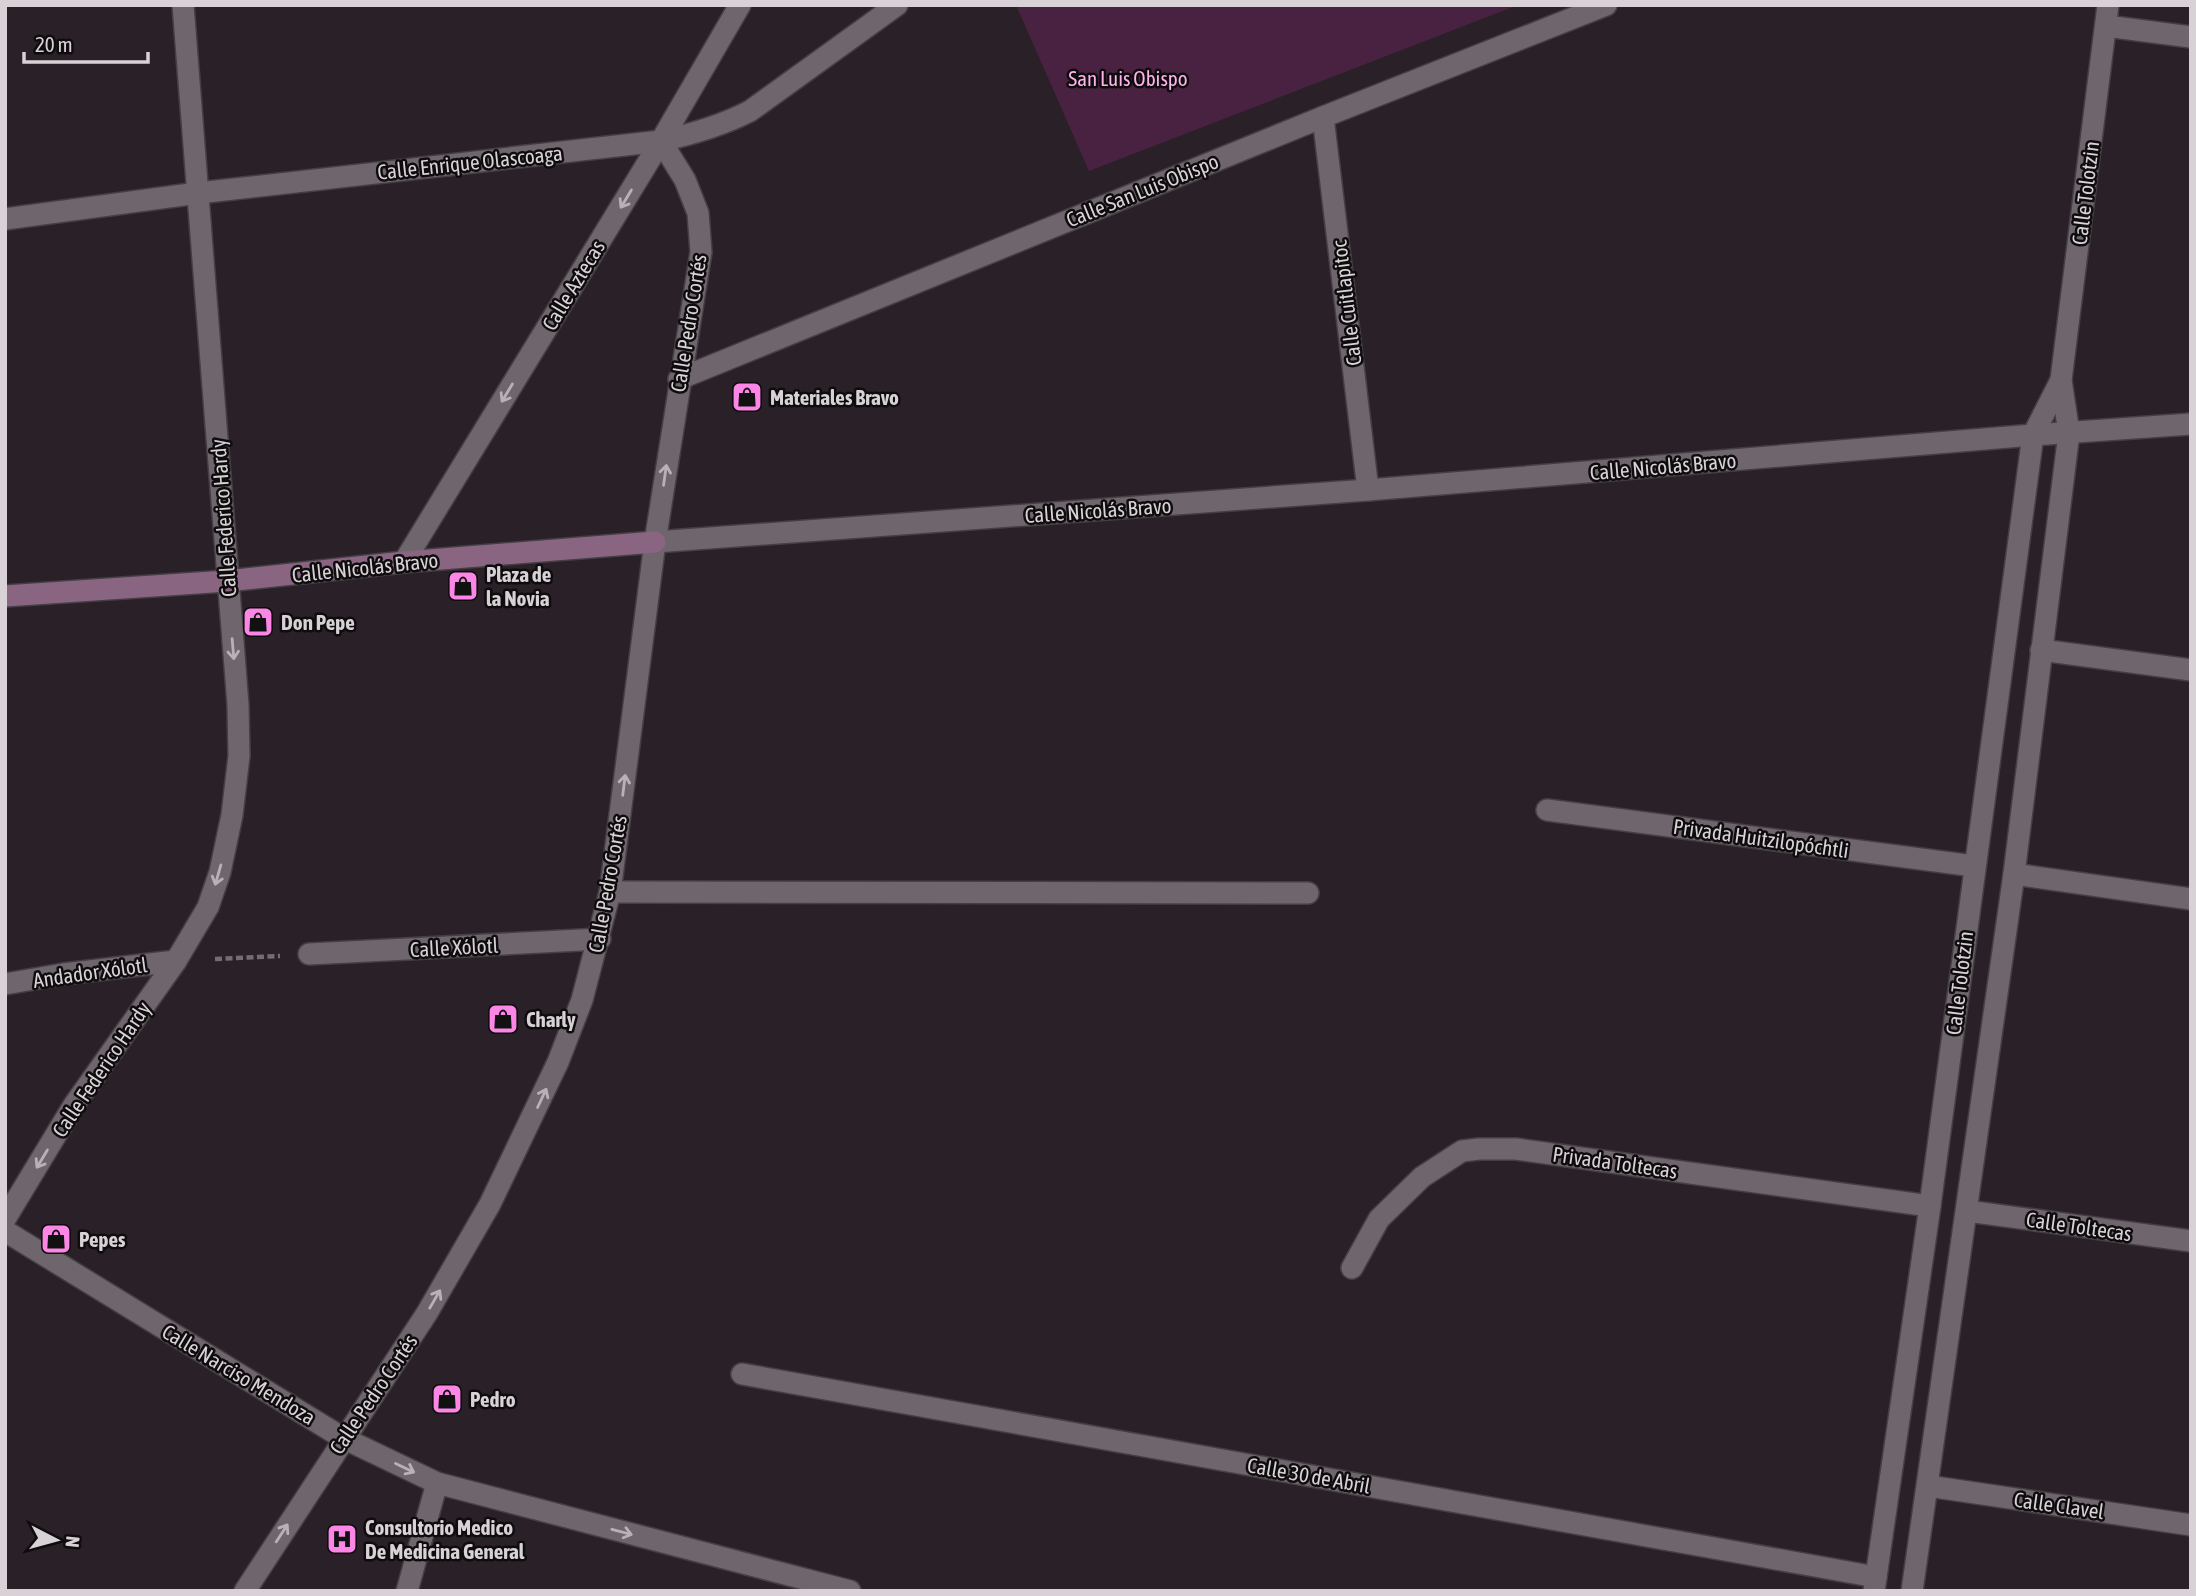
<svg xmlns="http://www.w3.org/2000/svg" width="2196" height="1596" font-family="'Asap Condensed',sans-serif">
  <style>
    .green { fill: #492241 }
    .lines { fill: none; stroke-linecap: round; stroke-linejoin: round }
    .street-casing { stroke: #453e44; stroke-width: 24 }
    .secondary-casing { stroke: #453e44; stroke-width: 24 }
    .path { stroke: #736c71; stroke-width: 4.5; stroke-dasharray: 7 3.5; stroke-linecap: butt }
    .street { stroke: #6f666d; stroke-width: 21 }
    .secondary { stroke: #896582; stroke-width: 21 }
    .oneway { stroke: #b8b2b7 }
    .labels { text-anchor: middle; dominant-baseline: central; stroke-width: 5; stroke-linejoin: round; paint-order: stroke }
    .park-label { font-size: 21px; fill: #feb3ed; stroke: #0f0c0e }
    .street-label { font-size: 21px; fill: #d8d2d7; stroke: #0f0c0e }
    .poi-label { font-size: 21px; font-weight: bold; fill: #d8d2d7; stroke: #0f0c0e; text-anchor: start }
  </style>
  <rect width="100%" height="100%" fill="#292127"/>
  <polygon class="green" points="1016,5 1518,5 1089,171"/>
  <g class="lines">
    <g class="street-casing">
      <g id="street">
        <polyline points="2106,26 2191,37"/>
        <polyline points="1323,117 1368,490"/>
        <path d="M5,219l193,-26 463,-52c32,-7 60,-15 89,-30l147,-106"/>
        <polyline points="679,379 1323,117 1606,5"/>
        <polyline points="655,542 1368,490 2033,435 2191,424"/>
        <polyline points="404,562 661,141 740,5"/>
        <polyline points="2041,650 2191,670"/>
        <polyline points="1547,810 1974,866"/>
        <polyline points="2014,874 2191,899"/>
        <polyline points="610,892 1308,893"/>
        <polyline points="309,954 600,939"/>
        <polyline points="5,984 63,974 176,961"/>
        <polyline points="1967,1211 2191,1241"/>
        <polyline points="5,1219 74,1105 176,961 208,907 220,872 232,815 239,756 238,705 183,5"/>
        <polyline points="5,1231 343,1438 437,1483 850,1591"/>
        <polyline points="1352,1268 1379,1219 1422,1177 1462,1151 1479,1149 1516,1149 1930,1206"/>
        <polyline points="742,1374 1876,1577"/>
        <polyline points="1928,1486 2191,1525"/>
        <polyline points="245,1591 427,1313 490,1204 558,1062 582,1000 610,892 655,542 701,252 698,213 685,180 661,141"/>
        <polyline points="407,1591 437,1483"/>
        <polyline points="1874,1591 1930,1206 2033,435 2061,380"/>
        <polyline points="1912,1591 2014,874 2069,433 2061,380 2108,5"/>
      </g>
    </g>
    <g class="secondary-casing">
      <polyline id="secondary" points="5,596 227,581 404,562 655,542"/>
    </g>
    <polyline class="path" points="215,959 280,956"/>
    <use href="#street" class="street"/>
    <use href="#secondary" class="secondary"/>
  </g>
  <defs><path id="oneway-shaft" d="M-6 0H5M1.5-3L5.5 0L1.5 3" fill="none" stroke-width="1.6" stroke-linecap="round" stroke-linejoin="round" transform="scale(1.75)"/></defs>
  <g class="oneway">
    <use href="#oneway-shaft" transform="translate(626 199) rotate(121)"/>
    <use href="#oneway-shaft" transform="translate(507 393) rotate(121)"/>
    <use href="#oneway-shaft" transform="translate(665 475) rotate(-82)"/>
    <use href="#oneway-shaft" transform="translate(233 649) rotate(85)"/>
    <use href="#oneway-shaft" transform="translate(624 785) rotate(-83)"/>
    <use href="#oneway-shaft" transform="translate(218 875) rotate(106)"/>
    <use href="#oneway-shaft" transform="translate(542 1098) rotate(-65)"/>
    <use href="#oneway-shaft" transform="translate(42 1159) rotate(121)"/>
    <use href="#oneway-shaft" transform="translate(435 1299) rotate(-60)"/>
    <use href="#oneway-shaft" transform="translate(405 1468) rotate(26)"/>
    <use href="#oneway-shaft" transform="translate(622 1532) rotate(15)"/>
    <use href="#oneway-shaft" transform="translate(282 1533) rotate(-57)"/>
  </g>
  <defs>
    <g id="shop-square" transform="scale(1.575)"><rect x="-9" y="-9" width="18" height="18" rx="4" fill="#fb86e5" stroke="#0f0c0e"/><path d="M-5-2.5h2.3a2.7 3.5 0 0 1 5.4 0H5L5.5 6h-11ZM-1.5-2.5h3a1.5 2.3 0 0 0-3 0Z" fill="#111"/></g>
    <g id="hospital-square" transform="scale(1.575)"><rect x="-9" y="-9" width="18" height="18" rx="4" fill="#fb86e5" stroke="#0f0c0e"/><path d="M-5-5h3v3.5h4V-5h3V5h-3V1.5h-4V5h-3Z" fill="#111"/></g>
  </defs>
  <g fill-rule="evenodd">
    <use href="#shop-square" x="747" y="397"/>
    <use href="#shop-square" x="463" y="586"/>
    <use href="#shop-square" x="258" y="622"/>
    <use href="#shop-square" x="503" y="1019"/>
    <use href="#shop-square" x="56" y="1239"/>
    <use href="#shop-square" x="447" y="1399"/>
    <use href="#hospital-square" x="342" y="1539"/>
  </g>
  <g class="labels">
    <g class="park-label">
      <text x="1128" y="78">San Luis Obispo</text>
    </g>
    <g class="street-label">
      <text transform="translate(470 162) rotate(-6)">Calle Enrique Olascoaga</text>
      <text transform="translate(1142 190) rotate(-22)">Calle San Luis Obispo</text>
      <text transform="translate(2085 193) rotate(-83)">Calle Tolotzin</text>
      <text transform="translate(573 285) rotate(-59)">Calle Aztecas</text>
      <text transform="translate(1346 303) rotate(-97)">Calle Cuitlapitoc</text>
      <text transform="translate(688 323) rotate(-81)">Calle Pedro Cortés</text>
      <text transform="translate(1663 466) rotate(-5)">Calle Nicolás Bravo</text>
      <text transform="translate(1098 510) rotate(-4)">Calle Nicolás Bravo</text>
      <text transform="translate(223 518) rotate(-94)">Calle Federico Hardy</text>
      <text transform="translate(365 567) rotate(-6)">Calle Nicolás Bravo</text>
      <text transform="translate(1761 838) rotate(8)">Privada Huitzilopóchtli</text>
      <text transform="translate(607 884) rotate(-80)">Calle Pedro Cortés</text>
      <text transform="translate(454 947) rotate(-3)">Calle Xólotl</text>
      <text transform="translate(90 972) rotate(-8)">Andador Xólotl</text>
      <text transform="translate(1959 983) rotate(-83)">Calle Tolotzin</text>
      <text transform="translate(101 1069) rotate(-56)">Calle Federico Hardy</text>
      <text transform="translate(1615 1162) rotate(8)">Privada Toltecas</text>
      <text transform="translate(2079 1226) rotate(8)">Calle Toltecas</text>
      <text transform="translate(239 1374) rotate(31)">Calle Narciso Mendoza</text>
      <text transform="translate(373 1394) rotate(-56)">Calle Pedro Cortés</text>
      <text transform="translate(1309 1475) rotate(10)">Calle 30 de Abril</text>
      <text transform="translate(2059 1505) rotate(8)">Calle Clavel</text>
    </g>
    <g class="poi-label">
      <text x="770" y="397">Materiales Bravo</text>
      <text x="486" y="574">Plaza de<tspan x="486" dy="24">la Novia</tspan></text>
      <text x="281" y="622">Don Pepe</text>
      <text x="526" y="1019">Charly</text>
      <text x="79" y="1239">Pepes</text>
      <text x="470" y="1399">Pedro</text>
      <text x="365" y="1527">Consultorio Medico<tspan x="365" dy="24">De Medicina General</tspan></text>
    </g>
  </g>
  <rect width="2196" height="1596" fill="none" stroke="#d8d2d7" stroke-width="14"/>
  <g transform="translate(56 1540) rotate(96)" stroke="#0f0c0e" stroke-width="5" paint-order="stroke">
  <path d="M0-5L12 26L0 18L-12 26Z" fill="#d8d2d7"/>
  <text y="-10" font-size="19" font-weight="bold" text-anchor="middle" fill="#d8d2d7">N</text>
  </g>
  <path d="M24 52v10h124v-10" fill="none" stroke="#d8d2d7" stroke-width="3.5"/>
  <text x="35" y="52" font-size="21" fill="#d8d2d7" stroke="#0f0c0e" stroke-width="5" paint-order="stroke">20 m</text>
</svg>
